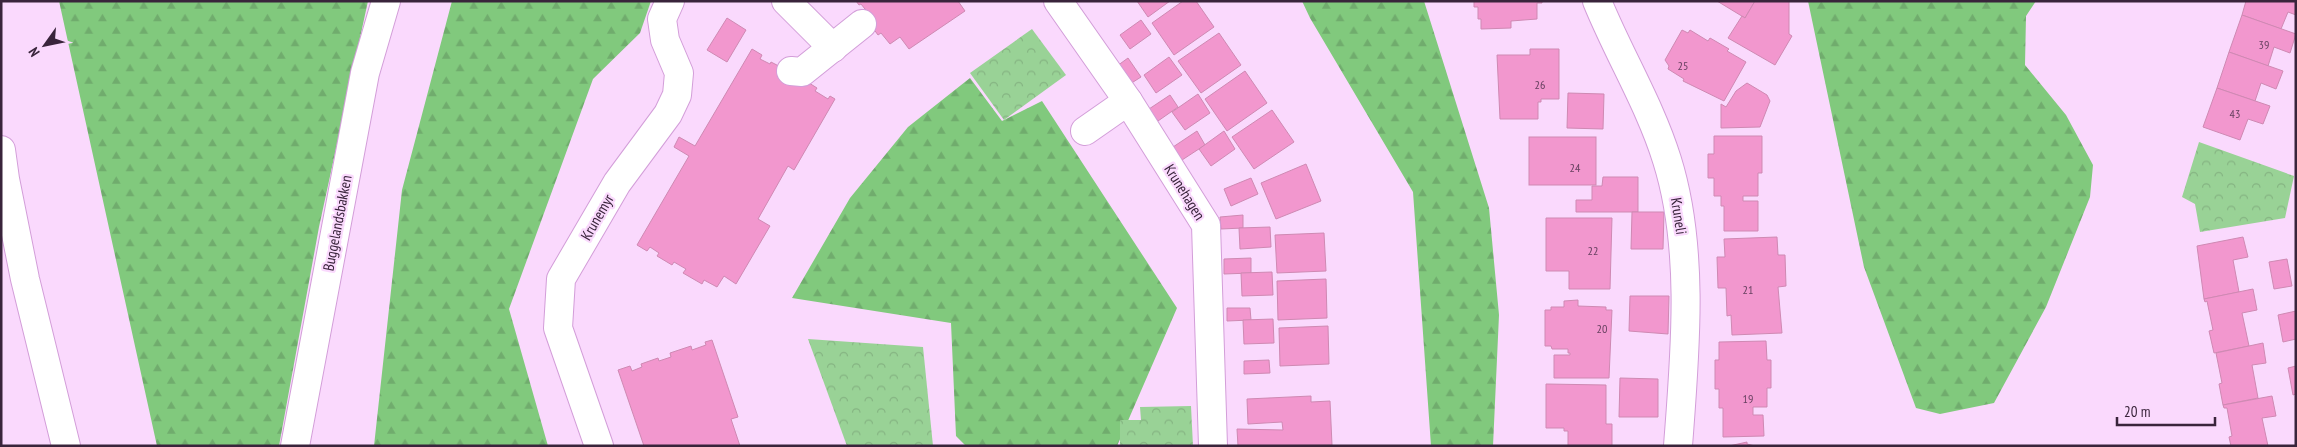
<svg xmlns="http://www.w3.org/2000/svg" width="2297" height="447" font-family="'PT Sans Narrow',sans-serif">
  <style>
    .forest { fill: url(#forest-firs) }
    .park { fill: url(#park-crowns) }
    .building { fill: #f297ce; stroke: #cf89b3 }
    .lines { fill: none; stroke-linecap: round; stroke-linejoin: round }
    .minor-casing { stroke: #d39ed9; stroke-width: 30 }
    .highway-casing { stroke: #d39ed9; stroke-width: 30 }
    .minor { stroke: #fff; stroke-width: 28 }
    .highway { stroke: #fff; stroke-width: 28 }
    .labels { text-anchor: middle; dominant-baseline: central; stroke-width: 4.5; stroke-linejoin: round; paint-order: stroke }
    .number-label { font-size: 12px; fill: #674160 }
    .street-label { font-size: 15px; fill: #39243b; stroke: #fad9fd }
  </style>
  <defs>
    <pattern id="forest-firs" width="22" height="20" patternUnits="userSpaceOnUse" patternTransform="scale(1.25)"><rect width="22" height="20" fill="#81c97d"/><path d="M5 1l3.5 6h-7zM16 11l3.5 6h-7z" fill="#70ac6d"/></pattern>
    <pattern id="park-crowns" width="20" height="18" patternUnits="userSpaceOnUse" patternTransform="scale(1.25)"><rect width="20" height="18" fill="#99d296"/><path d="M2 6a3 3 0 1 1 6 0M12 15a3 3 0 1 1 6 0" fill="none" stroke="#85b482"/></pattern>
  </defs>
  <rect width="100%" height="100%" fill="#fad9fd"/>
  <g class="forest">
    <polygon points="59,1 368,1 319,227 279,446 157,446"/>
    <polygon points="452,1 651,1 640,33 593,79 509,309 548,446 374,446 402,190"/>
    <polygon points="1302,1 1424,1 1489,208 1499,315 1493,446 1431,446 1413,192 1310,18"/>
    <polygon points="1808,1 2036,1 2026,16 2025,65 2066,115 2093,165 2090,197 2046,307 1994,403 1940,414 1916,408 1864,267"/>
    <polygon points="970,78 1002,121 1042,101 1177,308 1117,446 966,446 956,436 951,323 792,298 850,198 908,127"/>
  </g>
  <g class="park">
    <polygon points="1032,29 1066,75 1004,120 970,73"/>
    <polygon points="2199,142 2294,176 2285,218 2200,232 2195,204 2182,197"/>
    <polygon points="808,339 923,347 933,446 847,446"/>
    <polygon points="1191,406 1193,446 1120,446 1120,420 1141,420 1140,407"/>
  </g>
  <g class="building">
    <polygon points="856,1 958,1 965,11 909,49 900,37 890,44 881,33 878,35 865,17 869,14 861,4 859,5"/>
    <polygon points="1137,1 1170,1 1148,17"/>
    <polygon points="1183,1 1196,1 1214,27 1174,55 1152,23"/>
    <polygon points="1474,1 1542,1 1542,3 1537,3 1537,19 1511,21 1511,28 1481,29 1481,19 1478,19 1478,7 1474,7"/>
    <polygon points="1717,1 1755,1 1745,18"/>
    <polygon points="1755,1 1789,1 1789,34 1792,36 1775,65 1728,38 1742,16 1745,18"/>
    <polygon points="2246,1 2296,1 2296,15 2288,12 2281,29 2242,15"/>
    <polygon points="2242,15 2296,34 2290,53 2274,47 2268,66 2229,52"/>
    <polygon points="727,18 746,30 727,62 707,50"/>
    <polygon points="1141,20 1151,34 1130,49 1120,35"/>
    <polygon points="1682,30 1688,33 1690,30 1708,41 1710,38 1729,49 1727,51 1746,62 1724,101 1683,81 1684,79 1668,69 1669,66 1665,60"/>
    <polygon points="1219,33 1241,65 1201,93 1178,61"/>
    <polygon points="752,49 762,55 760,59 770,64 771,62 798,76 817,88 815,91 828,99 830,96 835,99 794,170 788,166 758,219 770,226 736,284 724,276 717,287 704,280 702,284 683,273 686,269 674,262 672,265 657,256 659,253 650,247 647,251 637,245 689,156 674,147 679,137 695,146"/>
    <polygon points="1530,49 1559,49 1559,99 1541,99 1541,102 1538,102 1538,119 1500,119 1497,55 1530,55"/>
    <polygon points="2229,52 2283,71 2276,89 2261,83 2255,101 2217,88"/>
    <polygon points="1169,57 1182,75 1156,93 1144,75"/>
    <polygon points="1128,58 1141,77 1130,84 1117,66"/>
    <polygon points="1245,71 1267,103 1227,131 1205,99"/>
    <polygon points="1747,83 1767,95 1770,101 1760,127 1721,128 1721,104 1726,107 1736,91"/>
    <polygon points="2217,88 2270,106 2263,124 2248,119 2240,140 2203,127"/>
    <polygon points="1568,93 1604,94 1603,129 1567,128"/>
    <polygon points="1198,94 1210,113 1185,130 1172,112"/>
    <polygon points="1170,95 1178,107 1158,121 1149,109"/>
    <polygon points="1272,110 1294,142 1254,169 1232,137"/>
    <polygon points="1197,131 1205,145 1182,160 1173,147"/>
    <polygon points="1224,131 1235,149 1211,166 1199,149"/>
    <polygon points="1714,136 1762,136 1762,173 1758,173 1758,196 1743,196 1743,201 1758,201 1758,231 1724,231 1724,206 1721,206 1721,196 1714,196 1714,178 1708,178 1708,154 1714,154"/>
    <rect x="1529" y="137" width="67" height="48"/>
    <polygon points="1306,164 1321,201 1276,219 1261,183"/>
    <polygon points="1603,177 1638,177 1638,212 1576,212 1576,200 1592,200 1592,186 1602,186"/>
    <polygon points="1251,178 1258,194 1231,206 1224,189"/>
    <polygon points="1632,212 1664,212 1663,249 1631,249"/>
    <polygon points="1243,215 1243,228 1221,229 1220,217"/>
    <polygon points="1546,218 1612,218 1610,289 1569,289 1569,271 1546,271"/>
    <polygon points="1270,227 1271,247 1240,249 1239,228"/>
    <polygon points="1324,233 1326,271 1277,273 1275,235"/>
    <polygon points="1777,237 1778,255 1785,255 1786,286 1778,287 1782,333 1732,335 1731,315 1727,316 1726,288 1718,288 1717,257 1725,257 1724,239"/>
    <polygon points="2243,237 2248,257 2233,260 2239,292 2204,299 2197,246"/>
    <polygon points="1251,258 1251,273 1224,274 1224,259"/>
    <polygon points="2287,259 2292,286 2274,289 2269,262"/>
    <polygon points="1272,272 1273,295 1242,296 1241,273"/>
    <polygon points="1326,279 1327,318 1278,320 1277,281"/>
    <polygon points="2253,289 2257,310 2242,313 2249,346 2214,353 2209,331 2213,330 2207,301 2205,302 2204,299"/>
    <polygon points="1630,296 1669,296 1668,334 1629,331"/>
    <polygon points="1578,300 1578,306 1606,307 1606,310 1612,310 1609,378 1554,378 1554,355 1570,355 1570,353 1568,353 1568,349 1552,349 1551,346 1545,346 1545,310 1551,310 1551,307 1564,307 1564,301"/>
    <polygon points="1227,308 1250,308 1251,320 1227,321"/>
    <polygon points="2296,311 2296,339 2283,342 2278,315"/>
    <polygon points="1273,319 1274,343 1244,344 1243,320"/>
    <polygon points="1328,326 1329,364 1280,366 1279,328"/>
    <polygon points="712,340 738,417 731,419 740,446 644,446 618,370 630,366 632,371 642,367 641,364 658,358 659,361 671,357 670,353 691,346 692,350 706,345 705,342"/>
    <polygon points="1766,341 1767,360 1771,360 1771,388 1767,388 1767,407 1753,407 1753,415 1763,415 1764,436 1723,437 1723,408 1719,408 1719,389 1715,389 1715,360 1719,360 1719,342"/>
    <polygon points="2263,343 2266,363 2252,365 2258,398 2223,405 2219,384 2222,383 2216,353"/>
    <polygon points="1269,360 1270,373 1244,374 1244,361"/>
    <polygon points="2296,366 2296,394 2293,395 2288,368"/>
    <polygon points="1620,378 1658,379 1658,417 1619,417"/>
    <polygon points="1546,384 1606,385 1606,424 1612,424 1612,446 1568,446 1568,431 1564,431 1564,428 1546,428"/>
    <polygon points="1311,396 1311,402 1330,401 1332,445 1238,446 1237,429 1283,430 1282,422 1248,424 1247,399"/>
    <polygon points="2272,396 2276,416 2262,418 2268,446 2231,446 2229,437 2232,436 2227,408 2224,408 2223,405"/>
    <polygon points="1747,442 1747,444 1755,446 1729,446"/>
  </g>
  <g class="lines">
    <g class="minor-casing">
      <g id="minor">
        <polyline points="786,1 833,48"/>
        <polyline points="1058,1 1128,101 1206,225 1213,446"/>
        <path d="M1597,1c22,54 53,104 70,159 28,89 18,194 11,286"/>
        <polyline points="791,71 802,72 862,24"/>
        <polyline points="1085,131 1128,101"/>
        <polyline points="295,446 365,73 386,1"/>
        <polyline points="599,446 558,328 561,279 617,183 668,114 677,95 679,73 665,40 662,19 670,1"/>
      </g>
    </g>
    <g class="highway-casing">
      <polyline id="highway" points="1,150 5,179 25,279 66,446"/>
    </g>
    <use href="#minor" class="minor"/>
    <use href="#highway" class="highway"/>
  </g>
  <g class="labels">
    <g class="number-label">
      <text x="2264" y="44">39</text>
      <text x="1683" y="65">25</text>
      <text x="1540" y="84">26</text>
      <text x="2235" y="113">43</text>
      <text x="1575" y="167">24</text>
      <text x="1593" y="250">22</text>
      <text x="1748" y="289">21</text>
      <text x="1602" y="328">20</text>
      <text x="1748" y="398">19</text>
    </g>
    <g class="street-label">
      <text transform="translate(1185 192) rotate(58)">Krunehagen</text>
      <text transform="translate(1679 216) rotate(81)">Kruneli</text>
      <text transform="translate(597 217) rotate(-60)">Krunemyr</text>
      <text transform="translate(337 223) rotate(-79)">Buggelandsbakken</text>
    </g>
  </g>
  <rect width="2297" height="447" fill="none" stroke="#39243b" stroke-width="5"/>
  <g transform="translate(45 45) rotate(237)" stroke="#fad9fd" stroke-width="4" paint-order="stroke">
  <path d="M0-4L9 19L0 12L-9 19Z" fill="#39243b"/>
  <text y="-8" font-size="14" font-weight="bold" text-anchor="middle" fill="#39243b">N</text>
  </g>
  <path d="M2117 417v8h98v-8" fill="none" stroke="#39243b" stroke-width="2.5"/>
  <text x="2124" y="417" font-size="15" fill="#39243b" stroke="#fad9fd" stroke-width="4" paint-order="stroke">20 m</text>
</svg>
